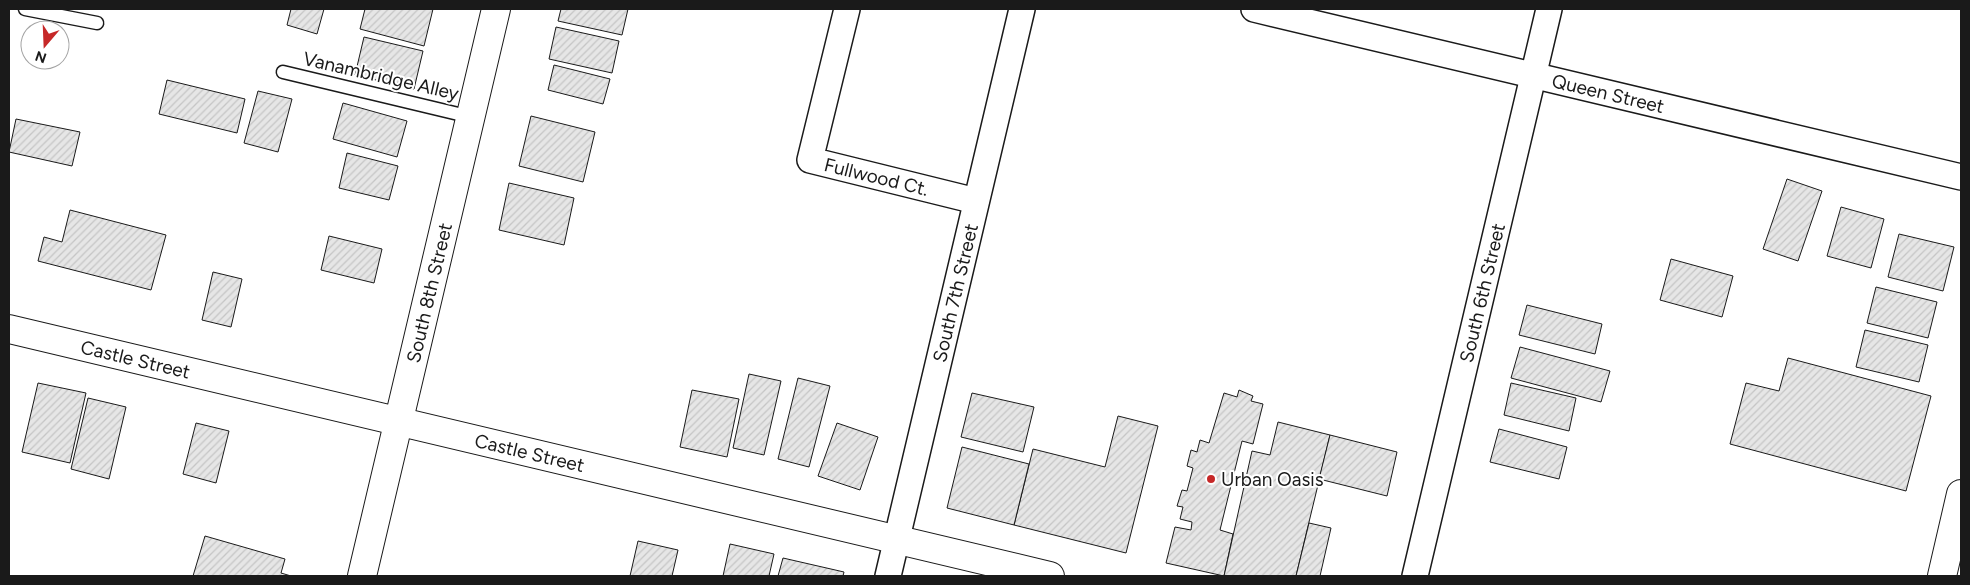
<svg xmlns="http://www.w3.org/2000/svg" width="1970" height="585" font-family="Figtree,sans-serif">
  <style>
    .building { fill: url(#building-hatch); stroke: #1a1a1a }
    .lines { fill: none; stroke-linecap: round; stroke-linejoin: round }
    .lane-casing { stroke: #1a1a1a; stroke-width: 15 }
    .street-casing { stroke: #1a1a1a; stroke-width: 28 }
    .secondary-casing { stroke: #1a1a1a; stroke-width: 30 }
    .lane { stroke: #fff; stroke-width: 12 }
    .street { stroke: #fff; stroke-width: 25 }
    .secondary { stroke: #fff; stroke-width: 28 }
    .poi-dot { fill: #c62828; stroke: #fff; stroke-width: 2 }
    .labels { text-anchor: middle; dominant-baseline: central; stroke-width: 4; stroke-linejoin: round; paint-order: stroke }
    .street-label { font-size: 19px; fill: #1a1a1a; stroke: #fff }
    .poi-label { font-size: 19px; fill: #1a1a1a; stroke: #fff; text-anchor: start }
  </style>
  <defs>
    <pattern id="building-hatch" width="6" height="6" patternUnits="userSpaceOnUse" patternTransform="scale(1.25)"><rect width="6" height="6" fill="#e6e6e6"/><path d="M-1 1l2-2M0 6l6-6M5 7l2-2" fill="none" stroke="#c5c5c5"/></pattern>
  </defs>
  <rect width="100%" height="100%" fill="#fff"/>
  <g class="building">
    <polygon points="291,9 324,9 317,34 287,25"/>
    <polygon points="365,9 433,9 424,46 360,29"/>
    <polygon points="561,9 628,9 622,35 558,21"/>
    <polygon points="556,27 619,41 612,73 549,59"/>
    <polygon points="364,37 423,51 414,89 355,75"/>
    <polygon points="554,65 610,79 603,104 548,90"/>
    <polygon points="167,80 245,99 237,133 159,114"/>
    <polygon points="258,91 292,99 278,152 244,143"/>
    <polygon points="343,103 407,121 397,157 333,139"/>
    <polygon points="531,116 595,132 583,182 519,166"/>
    <polygon points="16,119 80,132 72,166 9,152"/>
    <polygon points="347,153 398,166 389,200 339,188"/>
    <polygon points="1787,179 1822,191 1798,261 1763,249"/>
    <polygon points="509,183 574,198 564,245 499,230"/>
    <polygon points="1841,207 1884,219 1871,268 1827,256"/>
    <polygon points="70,210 166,235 151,290 38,261 44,237 62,242"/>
    <polygon points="1899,234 1954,247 1943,291 1888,277"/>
    <polygon points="329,236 382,249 374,283 321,270"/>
    <polygon points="1671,259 1733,276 1722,317 1660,300"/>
    <polygon points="213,272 242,279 231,327 202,320"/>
    <polygon points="1876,287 1937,302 1928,338 1867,323"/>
    <polygon points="1527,305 1602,324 1595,354 1519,335"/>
    <polygon points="1865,330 1928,345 1919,382 1856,367"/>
    <polygon points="1520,347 1610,371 1601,402 1511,378"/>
    <polygon points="1788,358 1931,396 1906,491 1730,444 1746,383 1779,391"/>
    <polygon points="749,374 781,381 764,455 733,448"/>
    <polygon points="798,378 830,386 809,467 778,459"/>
    <polygon points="38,383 86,393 70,463 22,452"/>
    <polygon points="1511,383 1576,398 1569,431 1504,415"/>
    <polygon points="692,390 739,399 727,457 680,447"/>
    <polygon points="1239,390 1253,396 1251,401 1263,404 1253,444 1242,441 1220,530 1233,534 1224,576 1166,563 1175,527 1191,530 1192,522 1180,519 1183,507 1177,506 1182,490 1187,491 1193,468 1187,466 1191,450 1197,452 1200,440 1209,443 1224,393 1237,397"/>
    <polygon points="972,393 1034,407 1023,452 961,437"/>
    <polygon points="88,398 126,407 109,479 71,469"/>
    <polygon points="1118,416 1158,426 1126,553 1014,525 1033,449 1105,467"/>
    <polygon points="1278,422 1330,435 1296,576 1224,576 1252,451 1270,455"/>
    <polygon points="196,423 229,431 216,483 183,474"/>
    <polygon points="837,423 878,437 860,490 818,476"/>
    <polygon points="1499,429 1567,447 1559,479 1490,462"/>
    <polygon points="1330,435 1397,452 1387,496 1319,479"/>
    <polygon points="962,447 1029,464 1014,525 947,508"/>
    <polygon points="1309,523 1331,528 1320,576 1296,576"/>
    <polygon points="205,536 285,559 281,573 291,576 193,576"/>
    <polygon points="638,541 678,550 672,576 630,576"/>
    <polygon points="730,544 774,554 769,576 723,576"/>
    <polygon points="783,558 844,572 843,576 778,576"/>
  </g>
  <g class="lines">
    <g class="lane-casing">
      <g id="lane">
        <polyline points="25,9 97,23"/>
        <polyline points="283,72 471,117"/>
      </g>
    </g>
    <g class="street-casing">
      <g id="street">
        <path id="s1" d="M847,9l-37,151 166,41"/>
        <path id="s2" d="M1254,9l707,168"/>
        <path id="s3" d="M888,576l134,-567"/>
        <path id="s4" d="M1415,576l134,-567"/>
      </g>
    </g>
    <g class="secondary-casing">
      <g id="secondary">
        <path id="s5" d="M9,329l1041,247"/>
        <path id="s6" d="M362,576l134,-567"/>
        <polyline points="1942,576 1961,494"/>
      </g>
    </g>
    <use href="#lane" class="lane"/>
    <use href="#street" class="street"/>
    <use href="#secondary" class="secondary"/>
  </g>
  <circle class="poi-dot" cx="1211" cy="479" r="5"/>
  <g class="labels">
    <g class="street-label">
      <text transform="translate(381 76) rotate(13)">Vanambridge Alley</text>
      <text stroke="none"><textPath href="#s2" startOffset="364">Queen Street</textPath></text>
      <text stroke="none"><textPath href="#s1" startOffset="224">Fullwood Ct.</textPath></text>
      <text stroke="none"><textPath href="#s3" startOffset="291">South 7th Street</textPath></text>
      <text stroke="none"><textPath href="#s4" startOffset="291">South 6th Street</textPath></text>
      <text stroke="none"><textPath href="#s6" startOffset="291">South 8th Street</textPath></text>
      <text stroke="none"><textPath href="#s5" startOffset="130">Castle Street</textPath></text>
      <text stroke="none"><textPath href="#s5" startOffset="535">Castle Street</textPath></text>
    </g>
    <g class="poi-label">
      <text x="1221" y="479">Urban Oasis</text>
    </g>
  </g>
  <rect width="1970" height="585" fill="none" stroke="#1a1a1a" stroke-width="20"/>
  <g transform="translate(45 45) rotate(199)"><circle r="24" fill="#ffffff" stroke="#a3a3a3"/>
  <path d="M0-4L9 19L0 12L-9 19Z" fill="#c62828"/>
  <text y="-8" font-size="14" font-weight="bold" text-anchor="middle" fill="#1a1a1a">N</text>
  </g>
</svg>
